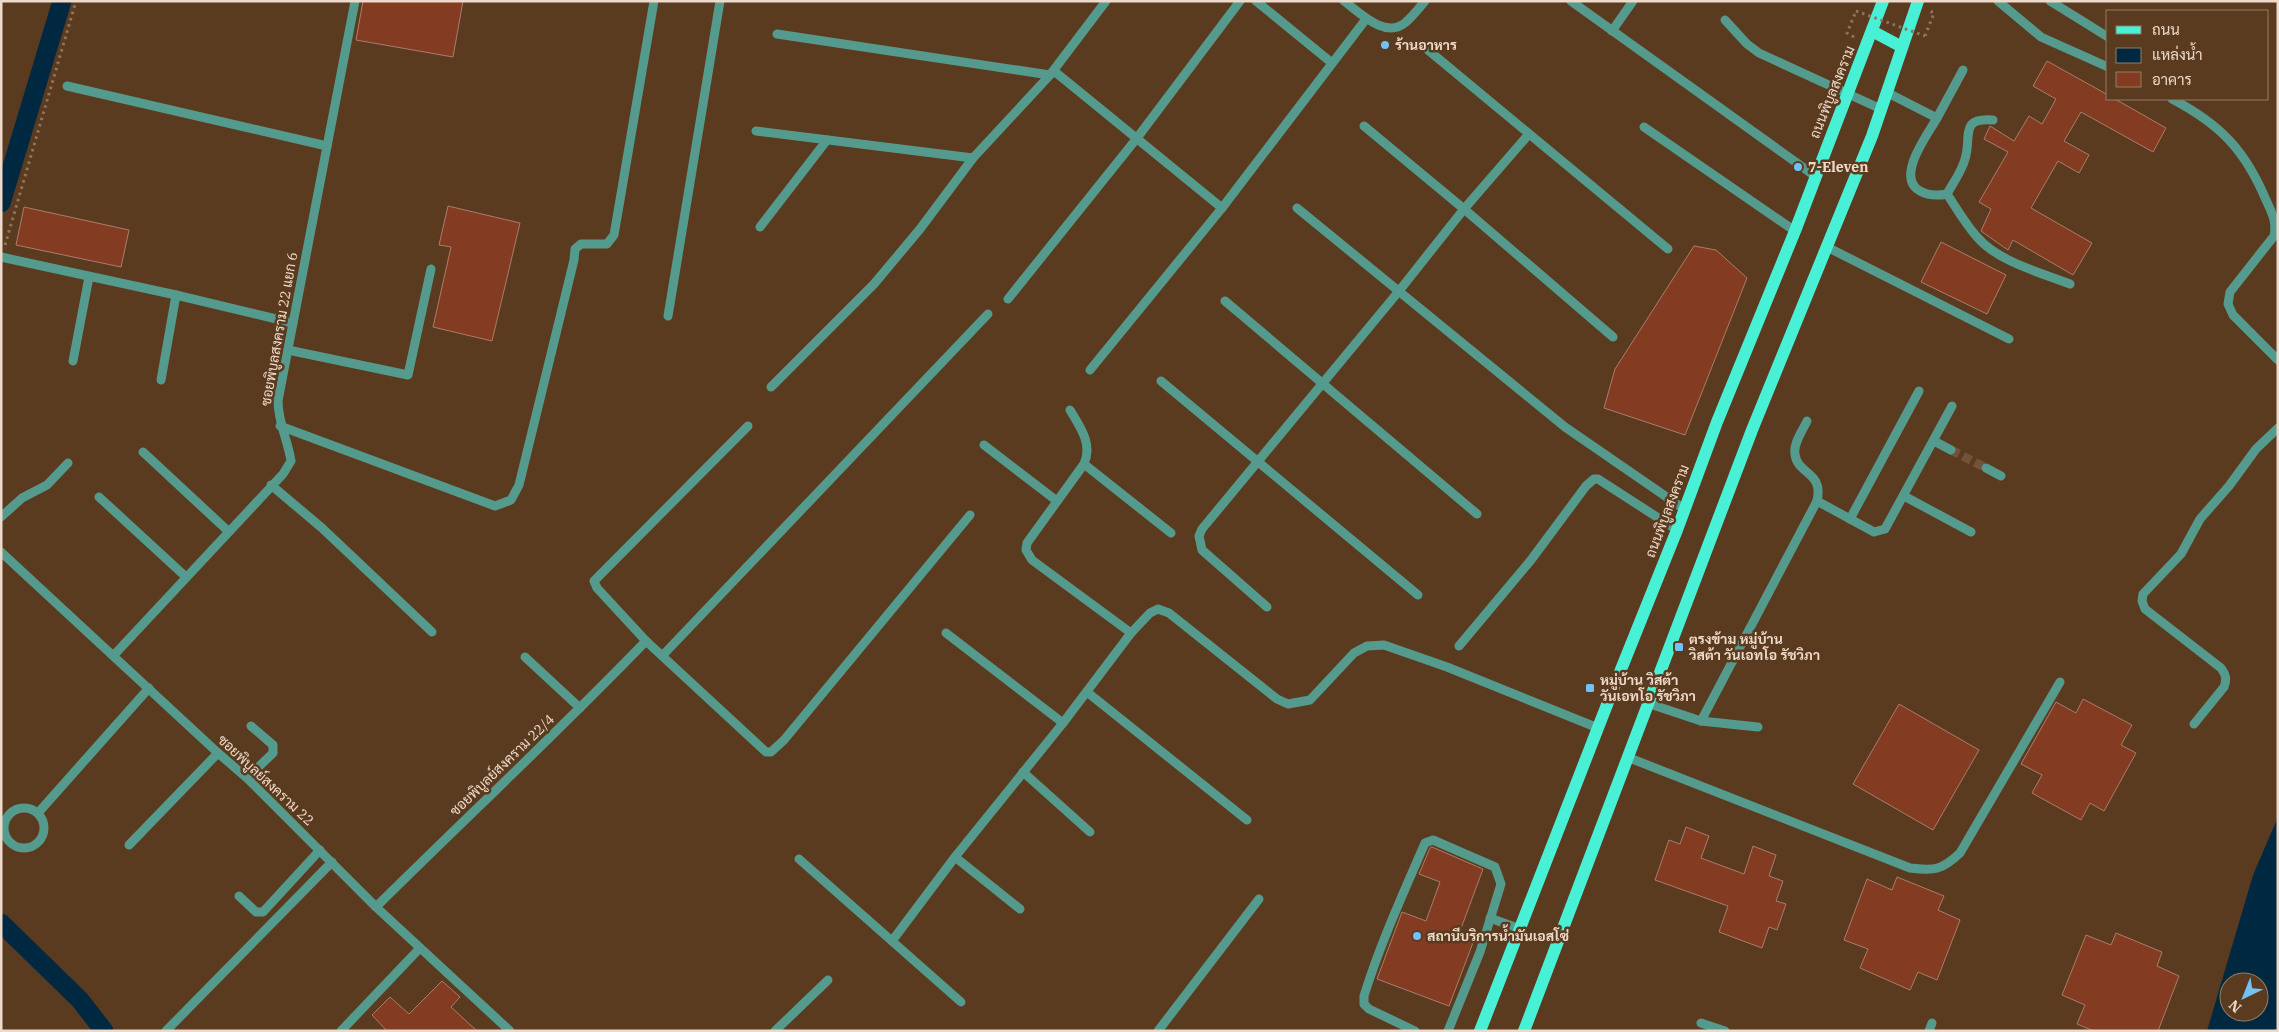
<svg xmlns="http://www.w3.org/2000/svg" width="2279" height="1032" font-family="'IBM Plex Serif',Sarabun,serif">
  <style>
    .water { fill: #002941; fill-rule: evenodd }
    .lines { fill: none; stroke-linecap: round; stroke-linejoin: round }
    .canal { stroke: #002941; stroke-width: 19 }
    .building { fill: #833c22; stroke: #aa7c6c }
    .minor-tunnel { stroke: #715339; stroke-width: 9; stroke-dasharray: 9 4.5; stroke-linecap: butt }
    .path { stroke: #8f745c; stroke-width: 3; stroke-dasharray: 2.5 4; stroke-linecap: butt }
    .minor { stroke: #549b8d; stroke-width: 9 }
    .major { stroke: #48f0d6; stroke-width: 12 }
    .path-bridge { stroke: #8f745c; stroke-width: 3; stroke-dasharray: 2.5 4; stroke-linecap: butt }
    .poi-dot { fill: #73c1f6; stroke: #5b3b1f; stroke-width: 2 }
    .labels { text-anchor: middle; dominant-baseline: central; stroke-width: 5; stroke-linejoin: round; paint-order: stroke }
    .poi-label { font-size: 14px; font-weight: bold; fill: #eedaca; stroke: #5b3b1f; text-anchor: start }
    .street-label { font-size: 14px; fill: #eedaca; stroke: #5b3b1f }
  </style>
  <rect width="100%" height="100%" fill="#5b3b1f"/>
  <path class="water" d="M2278,817v214h-71l46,-156zM2229,982h30v30h-30z"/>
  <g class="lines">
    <g class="canal">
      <polyline points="1,203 62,1"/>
      <polyline points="1,923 80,1000 104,1031"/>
    </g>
  </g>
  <g class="building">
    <polygon points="363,1 463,1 453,57 356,40"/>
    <polygon points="2047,61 2108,95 2108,99 2115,99 2166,128 2153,152 2081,112 2064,141 2089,155 2079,173 2058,161 2031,208 2092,243 2073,275 2013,240 2008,250 1981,231 1991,209 1979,202 2008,152 1984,139 1990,126 2014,141 2029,116 2042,124 2056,99 2033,86"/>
    <polygon points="448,206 520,223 492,341 433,327 451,247 439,245"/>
    <polygon points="24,207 129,230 121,267 16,245"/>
    <polygon points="1941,242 2006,275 1987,314 1921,282"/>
    <polygon points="1694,246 1716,250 1747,278 1685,435 1604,408 1615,369"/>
    <polygon points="2083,699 2132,725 2121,745 2136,753 2104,811 2090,803 2081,820 2032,793 2042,775 2021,764 2056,702 2076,713"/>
    <polygon points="1899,704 1979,750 1933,830 1853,784"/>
    <polygon points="1686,827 1709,836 1701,858 1744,874 1753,846 1776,855 1769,876 1783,881 1776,901 1786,904 1777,930 1769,927 1762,948 1719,932 1728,906 1655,880 1669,840 1680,844"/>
    <polygon points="1432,847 1483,869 1459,934 1474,940 1449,1006 1377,979 1402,912 1426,921 1440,882 1419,874 1430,848"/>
    <polygon points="1897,877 1944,896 1938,910 1960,920 1937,980 1918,972 1910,990 1860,968 1868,949 1844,940 1867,879 1892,890"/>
    <polygon points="2116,933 2162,952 2157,966 2179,976 2158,1031 2094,1031 2077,1024 2085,1005 2062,995 2086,935 2111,945"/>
    <polygon points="442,981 460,997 451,1007 477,1031 387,1031 372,1015 390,997 409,1014"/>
  </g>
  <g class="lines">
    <polyline class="minor-tunnel" points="1951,450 1986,468"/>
    <g class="path">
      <polyline points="1925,36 1934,13 1930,11"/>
      <polyline points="1854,37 1847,33 1856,11"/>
      <polyline points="5,245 76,1"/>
    </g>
    <g class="minor">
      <polyline points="1256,1 1332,63"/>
      <path d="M1344,1c16,12 42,39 62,21 7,-6 13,-14 19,-21"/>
      <polyline points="1571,1 1815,176"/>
      <polyline points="1998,1 2041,37 2108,67"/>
      <polyline points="2050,1 2108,37"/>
      <polyline points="1725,20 1747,44 1759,53 1881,109"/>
      <polyline points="1612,31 1633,1"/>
      <polyline points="777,34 1050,75"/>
      <polyline points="1428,50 1668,249"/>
      <polyline points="1054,71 1222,208"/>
      <polyline points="67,86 327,146"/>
      <path d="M1886,92l51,26c-10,18 -42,59 -17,73 9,5 17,5 27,3 6,-11 15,-23 18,-35 7,-22 -6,-42 28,-39"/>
      <path d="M2172,99c48,25 73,51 94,101 6,13 11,22 8,36l-44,56 -2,12 5,11 45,45"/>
      <polyline points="1937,118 1963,70"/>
      <polyline points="1364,126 1464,209 1613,337"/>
      <polyline points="1644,127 1795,231"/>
      <polyline points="756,131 973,158"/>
      <path d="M1947,194c10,15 19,31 31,44 21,24 64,35 92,46"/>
      <polyline points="1297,208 1565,427 1684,509"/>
      <polyline points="760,227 827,140"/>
      <polyline points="1827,247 2009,339"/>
      <polyline points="1,257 176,295 293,323"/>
      <polyline points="1008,299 1137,138 1240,1"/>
      <polyline points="1225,301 1477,514"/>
      <polyline points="668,316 720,1"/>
      <polyline points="288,350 408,375 431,269"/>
      <polyline points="73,361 89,277"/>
      <polyline points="1090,370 1222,208 1366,19"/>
      <polyline points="161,380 176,295"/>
      <polyline points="1161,381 1418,595"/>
      <polyline points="771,387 874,284 920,229 973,158 1050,75 1106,1"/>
      <path d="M1070,410c10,17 23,34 14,54l-57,79 -1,7 6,10 99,73"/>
      <polyline points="280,426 495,506 511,500 519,485 574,260 575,249 581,244 607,244 614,235 654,1"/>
      <polyline points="748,426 594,581 597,588 646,641 766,752 771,752 784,740 970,515"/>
      <polyline points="1934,441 1951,450"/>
      <polyline points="984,445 1057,501"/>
      <polyline points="143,452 228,531"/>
      <polyline points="1084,464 1171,533"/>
      <polyline points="1986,468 2001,476"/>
      <polyline points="271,485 322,528 432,632"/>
      <polyline points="1904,496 1971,532"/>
      <polyline points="99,497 186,577"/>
      <polyline points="1817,501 1874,532 1885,529 1952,406"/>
      <polyline points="1,517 22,498 47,485 68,463"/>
      <polyline points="1850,519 1919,391"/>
      <polyline points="1,552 218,753 247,778 376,907 510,1031"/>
      <polyline points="1267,607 1202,550 1199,536 1202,529 1399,291 1464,209 1529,134"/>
      <polyline points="946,633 1063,723"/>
      <polyline points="1459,646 1531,560 1586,486 1594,479 1598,479 1677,530"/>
      <path d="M114,655l169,-181 8,-13c-3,-21 -13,-38 -13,-60l77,-400"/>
      <polyline points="663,655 988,314"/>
      <polyline points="525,657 580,708"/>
      <polyline points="1087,692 1247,820"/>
      <polyline points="1647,703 1701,721 1758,727"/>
      <path d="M1701,721l116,-220c7,-30 -20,-26 -22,-47 -2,-11 8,-24 12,-33"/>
      <path d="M2194,724l30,-37c3,-8 2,-12 -3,-19l-76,-59 -3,-8 1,-7 38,-40 19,-35 29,-33 27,-37 22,-21"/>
      <path d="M1627,757l283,111c25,3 32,2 50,-15l100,-171"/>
      <polyline points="1023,772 1090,832"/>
      <polyline points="247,778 273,753 273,745 251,726"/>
      <circle cx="24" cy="828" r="20"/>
      <polyline points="38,813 149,688"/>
      <polyline points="129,845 218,753"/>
      <polyline points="955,857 1020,909"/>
      <polyline points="799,859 961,1002"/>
      <polyline points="239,896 256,912 263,912 320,850"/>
      <path d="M376,907c90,-89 182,-175 270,-266"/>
      <polyline points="1490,918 1520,929"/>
      <polyline points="892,941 955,857 1063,723 1131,633 1150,613 1158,609 1169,613 1277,699 1288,704 1310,700 1354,653 1367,646 1384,645 1447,667 1598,728"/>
      <polyline points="1701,1023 1725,1031"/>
      <polyline points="166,1031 332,862"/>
      <polyline points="341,1031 420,948"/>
      <polyline points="775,1031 828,980"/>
      <polyline points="1158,1031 1259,899"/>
      <path d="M1415,1031l-46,-22 -5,-5v-8c16,-52 39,-102 61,-153l8,-3 62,27 6,17 -21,68 -32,79"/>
      <polyline points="1929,1031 1932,1023"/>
    </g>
    <g class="major">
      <polyline points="1872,31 1902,47"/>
      <polyline points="1480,1031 1610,697 1677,530 1717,422 1795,231 1883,1"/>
      <polyline points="1524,1031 1752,430 1872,136 1918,1"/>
    </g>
    <polyline class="path-bridge" points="1856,11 1925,36"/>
  </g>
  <g class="poi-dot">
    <circle cx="1385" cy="45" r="5"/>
    <circle cx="1798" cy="167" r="5"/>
    <rect x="1674" y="642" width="10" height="10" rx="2.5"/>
    <rect x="1585" y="683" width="10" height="10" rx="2.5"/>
    <circle cx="1417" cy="936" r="5"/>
  </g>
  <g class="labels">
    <g class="poi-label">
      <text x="1395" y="45">ร้านอาหาร</text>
      <text x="1808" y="167">7-Eleven</text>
      <text x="1689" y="639">ตรงข้าม หมู่บ้าน<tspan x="1689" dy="16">วิสต้า วันเอทโอ รัชวิภา</tspan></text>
      <text x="1600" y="680">หมู่บ้าน วิสต้า<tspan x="1600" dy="16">วันเอทโอ รัชวิภา</tspan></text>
      <text x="1427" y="936">สถานีบริการน้ำมันเอสโซ่</text>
    </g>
    <g class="street-label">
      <text transform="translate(1832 92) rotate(-68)">ถนนพิบูลสงคราม</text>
      <text transform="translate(279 329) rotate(-80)">ซอยพิบูลสงคราม 22 แยก 6</text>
      <text transform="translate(1667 511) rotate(-69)">ถนนพิบูลสงคราม</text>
      <text transform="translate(502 765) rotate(-44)">ซอยพิบูลย์สงคราม 22/4</text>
      <text transform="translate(266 780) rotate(43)">ซอยพิบูลย์สงคราม 22</text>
    </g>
  </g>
  <rect width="2279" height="1032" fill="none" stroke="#eedaca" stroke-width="5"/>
  <rect x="2106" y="10" width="162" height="90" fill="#5b3b1f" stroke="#967b63"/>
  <rect x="2116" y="26" width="25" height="8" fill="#48f0d6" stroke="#967b63"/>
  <text x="2152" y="35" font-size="15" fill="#eedaca">ถนน</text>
  <rect x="2116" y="48" width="25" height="15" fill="#002941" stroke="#967b63"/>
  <text x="2152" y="60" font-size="15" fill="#eedaca">แหล่งน้ำ</text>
  <rect x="2116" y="72" width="25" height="15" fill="#833c22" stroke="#967b63"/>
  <text x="2152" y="85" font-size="15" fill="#eedaca">อาคาร</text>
  <g transform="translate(2244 997) rotate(223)"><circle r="24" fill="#5b3b1f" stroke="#967b63"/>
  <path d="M0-4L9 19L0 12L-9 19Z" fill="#73c1f6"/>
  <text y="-8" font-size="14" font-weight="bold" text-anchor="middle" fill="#eedaca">N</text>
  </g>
</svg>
